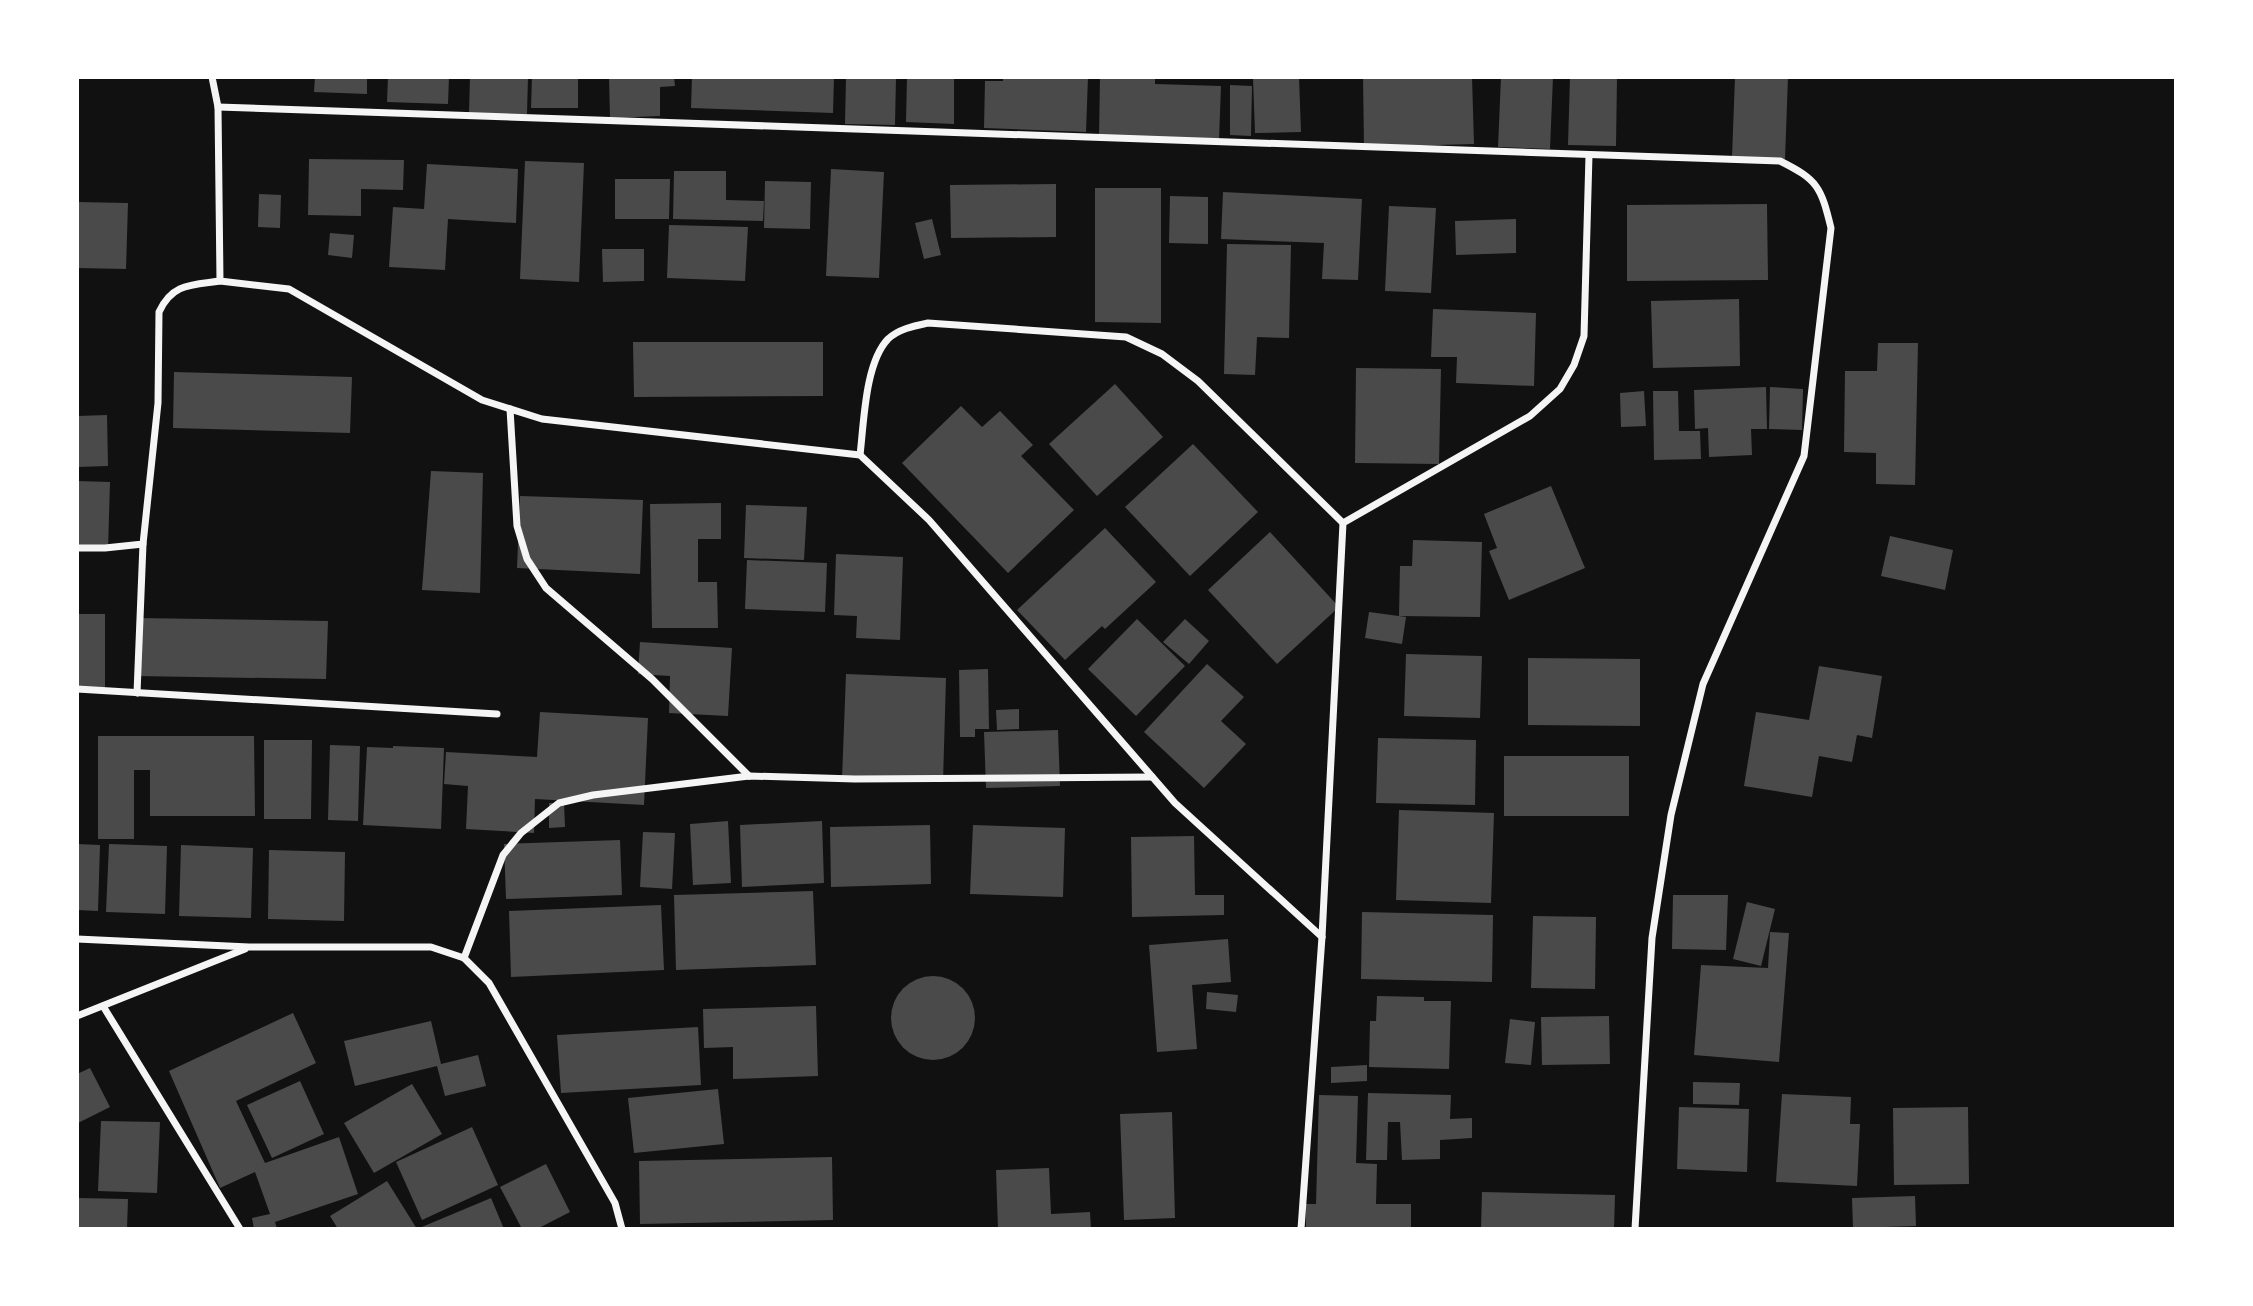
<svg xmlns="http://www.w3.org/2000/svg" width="2253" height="1306" font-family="'Varela Round',sans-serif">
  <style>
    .building { fill: #4a4a4a }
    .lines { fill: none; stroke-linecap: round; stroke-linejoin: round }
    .minor { stroke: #f5f5f5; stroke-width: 7 }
  </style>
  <rect width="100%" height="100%" fill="#111"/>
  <g class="building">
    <polygon points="315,77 367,77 367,94 314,92"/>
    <polygon points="388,77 449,77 448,104 387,102"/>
    <polygon points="470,77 528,77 527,114 469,113"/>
    <polygon points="532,77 578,77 578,108 531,108"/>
    <polygon points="609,77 674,77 675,86 660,87 660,116 610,118"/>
    <polygon points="692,77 834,77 833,113 691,108"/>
    <polygon points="846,77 896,77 895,125 845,124"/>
    <polygon points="907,77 954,77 954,124 906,122"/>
    <polygon points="1003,77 1088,77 1086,132 984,128 985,81 1003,81"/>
    <polygon points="1100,77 1155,77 1155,84 1221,86 1219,140 1099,136"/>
    <polygon points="1299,77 1301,132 1255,133 1253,78"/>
    <polygon points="1363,77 1472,77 1474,144 1364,147"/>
    <polygon points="1501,77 1553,77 1550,149 1498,147"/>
    <polygon points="1570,77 1617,77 1616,146 1568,145"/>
    <polygon points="1735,77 1788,77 1785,159 1732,157"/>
    <polygon points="1230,85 1252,86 1251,136 1230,135"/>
    <polygon points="309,159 404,160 403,190 361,189 361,216 308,215"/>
    <polygon points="525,161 584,163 579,282 520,279"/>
    <polygon points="427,164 518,169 516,223 448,219 445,270 389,267 393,207 424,209"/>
    <polygon points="831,169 884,172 879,278 826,276"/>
    <polygon points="674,171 726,171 726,200 764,201 763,221 673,219"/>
    <polygon points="615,179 670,179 669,219 615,219"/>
    <polygon points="765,181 811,182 810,229 764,228"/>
    <polygon points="1056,184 1056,237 951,238 950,185"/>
    <polygon points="1095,188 1161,188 1161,323 1095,322"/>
    <polygon points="1223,192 1362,199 1358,280 1322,279 1324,243 1221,239"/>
    <polygon points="259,194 281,195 280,228 258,227"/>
    <polygon points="1170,196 1208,197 1208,244 1169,243"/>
    <polygon points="77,202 128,203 126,269 77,268"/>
    <polygon points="1767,204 1768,280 1627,281 1627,205"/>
    <polygon points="1389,206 1436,208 1431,293 1385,291"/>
    <polygon points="932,219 941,255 924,259 915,223"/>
    <polygon points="1516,219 1516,253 1456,255 1455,221"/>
    <polygon points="669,225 748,227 745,281 667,278"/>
    <polygon points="330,233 354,235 352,258 328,255"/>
    <polygon points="1227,244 1291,245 1289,338 1257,337 1255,375 1224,374"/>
    <polygon points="602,249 644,249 644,281 603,282"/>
    <polygon points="1739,299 1740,366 1653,368 1651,301"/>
    <polygon points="1433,309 1536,313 1534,386 1456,383 1457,357 1431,357"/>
    <polygon points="633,342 823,342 823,396 634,397"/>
    <polygon points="1878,343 1918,343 1915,485 1876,484 1876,453 1844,452 1845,371 1877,371"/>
    <polygon points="1356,368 1441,369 1439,464 1355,463"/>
    <polygon points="174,372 352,377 350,433 173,428"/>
    <polygon points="1115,384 1163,437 1097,496 1049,444"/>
    <polygon points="1766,387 1767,429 1751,429 1752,455 1709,457 1708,428 1695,429 1694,390"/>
    <polygon points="1770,387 1803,389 1802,430 1769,429"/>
    <polygon points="1644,391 1646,426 1621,427 1620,393"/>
    <polygon points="1653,391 1678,391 1679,431 1700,431 1701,459 1654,460"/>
    <polygon points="961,406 982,427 1000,411 1033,445 1021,456 1074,510 1008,573 902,463"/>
    <polygon points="107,415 108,466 77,467 77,416"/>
    <polygon points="1193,444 1258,512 1190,576 1125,507"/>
    <polygon points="431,471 483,473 480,593 422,590"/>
    <polygon points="77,481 110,482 108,550 77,550"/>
    <polygon points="1551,486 1585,568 1509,600 1489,551 1497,548 1484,514"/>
    <polygon points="520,496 643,500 640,574 517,568"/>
    <polygon points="721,503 721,539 698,539 698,582 717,582 718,628 652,628 650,504"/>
    <polygon points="746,505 807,507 804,560 744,558"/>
    <polygon points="1105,528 1156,582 1105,629 1102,626 1065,660 1017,610"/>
    <polygon points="1270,532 1339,607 1277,664 1208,590"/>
    <polygon points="1890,536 1953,550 1945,590 1881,576"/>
    <polygon points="1413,540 1482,542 1480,617 1399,616 1400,566 1412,566"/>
    <polygon points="836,554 903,557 900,640 856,638 857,616 834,615"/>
    <polygon points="747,560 827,563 825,612 745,609"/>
    <polygon points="1369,612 1406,617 1402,644 1365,638"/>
    <rect x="77" y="614" width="28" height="76"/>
    <polygon points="137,618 328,621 326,679 136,676"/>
    <polygon points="1137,619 1185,666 1136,716 1088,669"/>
    <polygon points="1185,619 1209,641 1189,664 1163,642"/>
    <polygon points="640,642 732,648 728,716 669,713 670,676 638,674"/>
    <polygon points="1406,654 1482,656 1480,718 1404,716"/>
    <polygon points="1528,658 1640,659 1640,726 1528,725"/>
    <polygon points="1207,664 1244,697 1221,721 1246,744 1204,788 1144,732"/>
    <polygon points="1819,666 1882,676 1872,738 1857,735 1852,762 1819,756 1812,797 1744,786 1756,712 1809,720"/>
    <polygon points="988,669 989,729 975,729 975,737 960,737 959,670"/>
    <polygon points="846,674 946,678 943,782 842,779"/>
    <polygon points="1019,709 1019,729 997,730 996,710"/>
    <polygon points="540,712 648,718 644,805 535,799 534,833 466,829 468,786 444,784 446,752 537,757"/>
    <polygon points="1058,730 1060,786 986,788 984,732"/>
    <polygon points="98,736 254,736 255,816 150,816 150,770 134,770 134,839 98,839"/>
    <polygon points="1378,738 1476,740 1475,805 1376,803"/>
    <polygon points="264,740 312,740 311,819 264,819"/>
    <polygon points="330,745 360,746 358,821 328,820"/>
    <polygon points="393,746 444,748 441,829 363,825 367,747 393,748"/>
    <rect x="1504" y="756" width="125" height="60"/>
    <polygon points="549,803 564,803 565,827 549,828"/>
    <polygon points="1399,810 1494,813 1491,903 1396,900"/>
    <polygon points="728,821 731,883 693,885 690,824"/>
    <polygon points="822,821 824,883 742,887 740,825"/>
    <polygon points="930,825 931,884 831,887 830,827"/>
    <polygon points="973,825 1065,828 1063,897 970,894"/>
    <polygon points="643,832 675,833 672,889 640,887"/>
    <polygon points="1194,836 1195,895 1224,895 1224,915 1132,917 1131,837"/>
    <polygon points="620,840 622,895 506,899 504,844"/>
    <polygon points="77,844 100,845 98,911 77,910"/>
    <polygon points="109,844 167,846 165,914 106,912"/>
    <polygon points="181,845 253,848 251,918 179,916"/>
    <polygon points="269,850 345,852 344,921 268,919"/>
    <polygon points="813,891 816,965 676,970 674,895"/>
    <polygon points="1673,895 1728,895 1726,950 1672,949"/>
    <polygon points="1747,902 1775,909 1761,966 1733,959"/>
    <polygon points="661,905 664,970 511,977 509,911"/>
    <polygon points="1362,912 1493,915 1492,982 1361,979"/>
    <polygon points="1533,916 1596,917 1595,989 1531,988"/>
    <polygon points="1770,932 1789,933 1779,1062 1694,1055 1701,965 1768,968"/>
    <polygon points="1228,939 1231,982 1192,985 1197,1049 1157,1052 1149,945"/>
    <circle cx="933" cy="1018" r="42"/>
    <polygon points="1207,992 1238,995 1236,1012 1206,1009"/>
    <polygon points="1377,996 1424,997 1424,1001 1451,1001 1449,1069 1369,1067 1370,1021 1376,1021"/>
    <polygon points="816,1006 818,1076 733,1079 733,1047 704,1048 703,1009"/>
    <polygon points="293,1013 316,1063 236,1101 265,1163 339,1137 358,1194 275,1222 277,1229 254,1229 252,1218 270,1214 255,1172 220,1188 169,1071"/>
    <polygon points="1609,1016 1610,1064 1542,1065 1541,1017"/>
    <polygon points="1510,1019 1535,1022 1531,1065 1505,1063"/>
    <polygon points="431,1021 441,1064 478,1055 486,1086 445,1096 437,1066 355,1086 344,1041"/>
    <polygon points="698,1027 701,1085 561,1093 557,1035"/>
    <polygon points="1367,1065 1367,1081 1331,1083 1331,1067"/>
    <polygon points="90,1068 110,1107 78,1123 77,1074"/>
    <polygon points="300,1081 324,1134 272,1158 247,1105"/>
    <polygon points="1693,1082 1740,1083 1739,1105 1693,1104"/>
    <polygon points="412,1084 442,1134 374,1173 344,1123"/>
    <polygon points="718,1089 724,1144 634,1153 628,1098"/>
    <polygon points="1368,1093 1451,1095 1450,1119 1472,1118 1472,1138 1440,1140 1440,1159 1402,1160 1400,1122 1388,1122 1387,1160 1366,1160"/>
    <polygon points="1782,1094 1851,1097 1850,1124 1860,1124 1857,1186 1776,1182"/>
    <polygon points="1319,1095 1358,1096 1356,1163 1377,1164 1376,1204 1411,1204 1411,1229 1306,1229 1306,1204 1316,1204"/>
    <polygon points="1679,1107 1749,1109 1747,1172 1677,1169"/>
    <polygon points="1968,1107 1969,1184 1894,1185 1893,1108"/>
    <polygon points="1172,1112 1175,1218 1124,1220 1120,1114"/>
    <polygon points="101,1121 160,1122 157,1193 98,1191"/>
    <polygon points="472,1127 498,1185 422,1220 396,1162"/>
    <polygon points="832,1157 833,1220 640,1224 639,1161"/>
    <polygon points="546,1164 570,1212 537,1229 522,1229 500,1187"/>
    <polygon points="1049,1168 1051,1214 1090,1212 1091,1229 998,1229 996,1170"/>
    <polygon points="387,1181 417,1229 338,1229 330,1216"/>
    <polygon points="1482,1192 1615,1195 1614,1229 1481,1229"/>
    <polygon points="1915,1196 1916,1226 1853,1228 1852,1198"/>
    <polygon points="77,1198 128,1199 127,1229 77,1229"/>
    <polygon points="491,1198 504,1229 417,1229"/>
  </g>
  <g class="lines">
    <g class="minor">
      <polyline points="212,77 218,107 220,281 289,289 482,400 542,419 860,455 929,520 1175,803 1322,937"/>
      <path d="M218,107l1562,54c38,19 41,26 51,67l-27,228 -101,228 -32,131 -19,123 -17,291"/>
      <polyline points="510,409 517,526 527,559 546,588 652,679 749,776"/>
      <path d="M860,455c4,-33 5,-92 28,-116 11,-10 26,-13 40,-16l198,14 36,17 36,27 145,142"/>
      <path d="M77,548h28l38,-4 15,-141 1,-91c13,-29 33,-27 61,-31"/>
      <polyline points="77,689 497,714"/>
      <polyline points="137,693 143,544"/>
      <polyline points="77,939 249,947 431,947 464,958 489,983 615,1203 622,1229"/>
      <polyline points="464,958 503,855 521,833 559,803 593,795 749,776 855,779 1152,777"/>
      <polyline points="103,1006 240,1229"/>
      <polyline points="77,1016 245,949"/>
      <polyline points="1301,1229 1322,937 1343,523 1530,416 1560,389 1574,365 1584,336 1589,155"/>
    </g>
  </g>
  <rect width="2253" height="1306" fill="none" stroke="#ffffff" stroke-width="158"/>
</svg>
